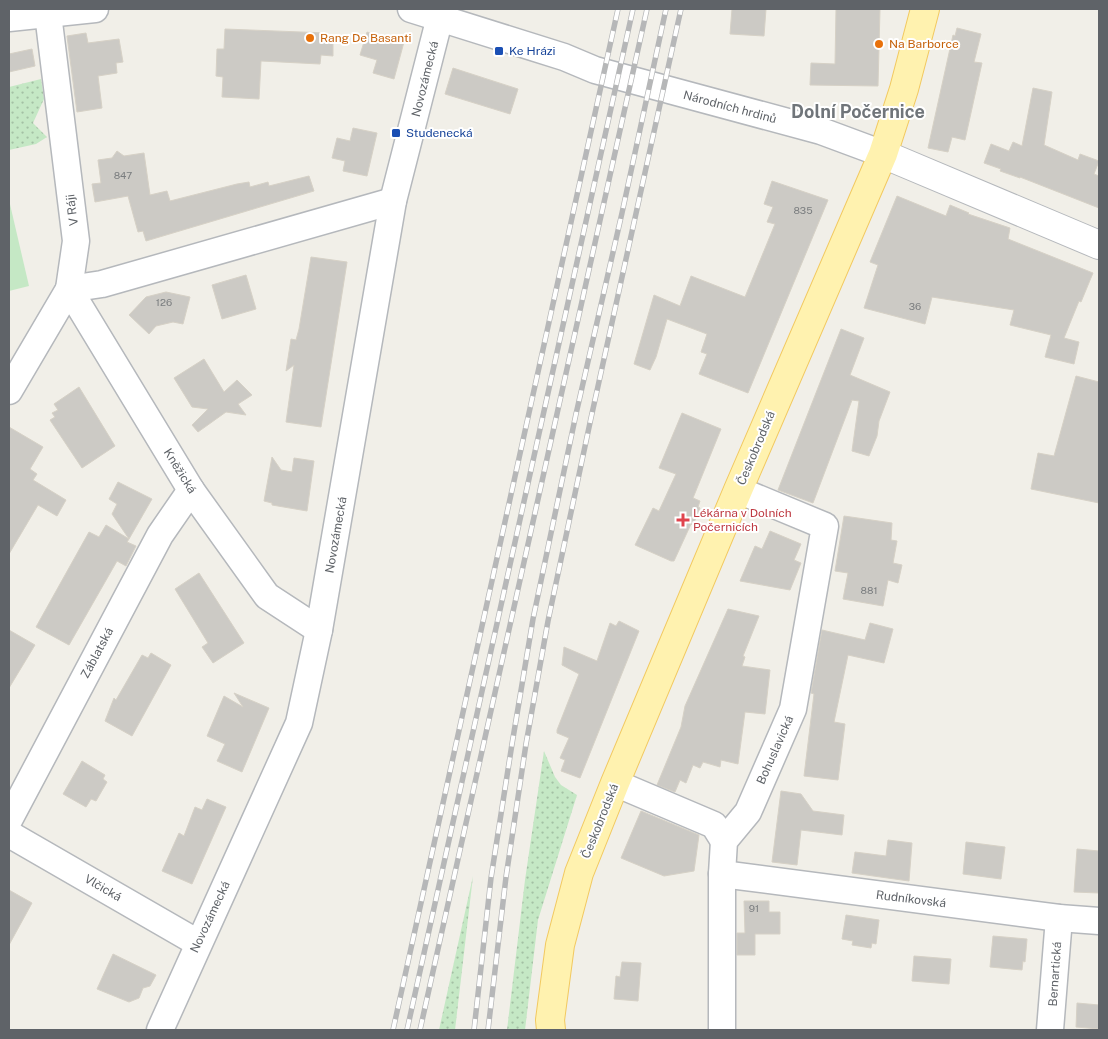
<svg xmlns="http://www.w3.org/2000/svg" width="1108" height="1039" font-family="'Public Sans',sans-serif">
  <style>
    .green { fill: url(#green-dots) }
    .pitch { fill: #c5e8c5 }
    .building { fill: #cccac5; stroke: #d6d1c6 }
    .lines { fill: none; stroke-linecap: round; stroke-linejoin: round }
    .minor-casing { stroke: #b5b8bc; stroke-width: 29 }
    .tertiary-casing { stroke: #b5b8bc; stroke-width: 30 }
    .primary-casing { stroke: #f2c960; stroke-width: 30 }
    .minor { stroke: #fff; stroke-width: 26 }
    .tertiary { stroke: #fff; stroke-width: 28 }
    .primary { stroke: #fff2af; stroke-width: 28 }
    .rail-casing { stroke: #b6b7b8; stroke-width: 5.5 }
    .rail { stroke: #fff; stroke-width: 4; stroke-dasharray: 11; stroke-linecap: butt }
    .food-dot { fill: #e8710a; stroke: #fff; stroke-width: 2 }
    .transit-dot { fill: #1a4fb4; stroke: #fff; stroke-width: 2 }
    .health-dot { fill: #e0444e; stroke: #fff; stroke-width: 2 }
    .labels { text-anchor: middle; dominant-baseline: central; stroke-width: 4; stroke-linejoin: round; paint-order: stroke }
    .number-label { font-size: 10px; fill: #7a7d7f }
    .food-label { font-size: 12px; fill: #c56008; stroke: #fff; text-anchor: start }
    .transit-label { font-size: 12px; fill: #164399; stroke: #fff; text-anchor: start }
    .street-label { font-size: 12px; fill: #5f6368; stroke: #fff }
    .health-label { font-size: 12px; fill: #be3a42; stroke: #fff; text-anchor: start }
    .district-label { font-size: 18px; font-weight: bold; fill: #70757a; stroke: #fff }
  </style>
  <defs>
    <pattern id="green-dots" width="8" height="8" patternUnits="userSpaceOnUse" patternTransform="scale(1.25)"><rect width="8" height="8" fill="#c5e8c5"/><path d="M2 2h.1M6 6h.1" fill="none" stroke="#a3c0a4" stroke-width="1.8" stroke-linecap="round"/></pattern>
  </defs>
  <rect width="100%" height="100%" fill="#f1efe8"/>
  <g class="green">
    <polygon points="41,79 44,99 33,123 47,137 36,144 9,150 9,87"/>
    <polygon points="544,751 555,777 561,785 577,795 538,920 525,1030 507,1030 525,880"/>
    <polygon points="473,876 455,1030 439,1030"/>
  </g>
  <polygon class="pitch" points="9,200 29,286 9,291"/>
  <g class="building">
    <polygon points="732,9 766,9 764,36 730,34"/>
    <polygon points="836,9 880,9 878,86 810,85 811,63 835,64"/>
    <polygon points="957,28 981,34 974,62 982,63 965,140 952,137 948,152 928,148 953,35 955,36"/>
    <polygon points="225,29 327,33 326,38 333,38 333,56 321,55 320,64 261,61 259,99 222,97 223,77 216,76 217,49 224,49"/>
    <polygon points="367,32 404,42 394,79 373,73 377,60 360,55"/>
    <polygon points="86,33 88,43 119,39 123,62 116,63 117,73 98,76 102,108 77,112 67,36"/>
    <polygon points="32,49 35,66 9,72 9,54"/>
    <polygon points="453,68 518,89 510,114 445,94"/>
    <polygon points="1033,88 1052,92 1044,145 1078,160 1080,154 1099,161 1094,174 1099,176 1099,208 1020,177 1020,178 1000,171 1001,169 984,163 991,144 1009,151 1013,142 1022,146"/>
    <polygon points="353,128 377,133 367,176 343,171 345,161 332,158 337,138 350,141"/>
    <polygon points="117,151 124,156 144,153 150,195 167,191 170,201 237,184 249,182 250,187 268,182 269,186 309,176 314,191 146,241 143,231 138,232 128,196 95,202 92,184 101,183 98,160 112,158"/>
    <polygon points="772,181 828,200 748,393 699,374 707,354 701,352 707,334 667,319 656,357 650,370 634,364 654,295 680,306 691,276 745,297 775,224 767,222 773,207 764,204"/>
    <polygon points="897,196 946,216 950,205 969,213 968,214 1010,228 1008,239 1093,273 1081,302 1079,301 1064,338 1079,342 1074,364 1045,357 1051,335 1010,325 1014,310 932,297 925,324 864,308 878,265 870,262"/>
    <polygon points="311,257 347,262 321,427 286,422 294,365 286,371 291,339 296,340 299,329"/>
    <polygon points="246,275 256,309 222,319 212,285"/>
    <polygon points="166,292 190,297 183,324 173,322 156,326 149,334 129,315 146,297"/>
    <polygon points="841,329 864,338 850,375 890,392 879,421 877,436 869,456 852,451 859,401 852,400 813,503 778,490"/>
    <polygon points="204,359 224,392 237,380 252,395 238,404 246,415 226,412 198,432 192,425 208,409 192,407 174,378"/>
    <polygon points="1076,376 1099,382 1099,503 1031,489 1038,453 1054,456"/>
    <polygon points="79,387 115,446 82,468 50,420 55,417 52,413 58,410 54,404"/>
    <polygon points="682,413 721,429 693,498 700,501 698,507 700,508 693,525 691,524 674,561 671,561 635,545 653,508 659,511 676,474 659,468"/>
    <polygon points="9,427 43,447 30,469 37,474 33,480 66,500 57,516 38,505 9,554"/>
    <polygon points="272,457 281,470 292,472 294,458 314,461 307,511 272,505 272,503 264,501"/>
    <polygon points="118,482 152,499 129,539 112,514 117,504 109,499"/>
    <polygon points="844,516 892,523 891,540 897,541 893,563 902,565 898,583 888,580 883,606 843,599 848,573 835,571"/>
    <polygon points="106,525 129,539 127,542 136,546 126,566 117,561 69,645 36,627 89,532 99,537"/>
    <polygon points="770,531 801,544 794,560 801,563 790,590 740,581 755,546 762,549"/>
    <polygon points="199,573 244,643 213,663 202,647 208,643 175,589"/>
    <polygon points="728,609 759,616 743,656 745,657 742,666 770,670 765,714 745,712 738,764 721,760 720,767 703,762 700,768 693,765 686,783 680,780 675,792 657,785 681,727 685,706"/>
    <polygon points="619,621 639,631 580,778 561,771 565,760 560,758 569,738 557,733 557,730 579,674 562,665 564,647 597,661 610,623 616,626"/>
    <polygon points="870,623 893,629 884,663 848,655 834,722 845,724 838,780 804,776 814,694 811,693 822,630 865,640"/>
    <polygon points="9,630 35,645 9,688"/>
    <polygon points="151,653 171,665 132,736 105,721 114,698 116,700 142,655 148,658"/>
    <polygon points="234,693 269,708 242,772 217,761 225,744 207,736 224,696 243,707"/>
    <polygon points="82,761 105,775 103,779 107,782 96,801 91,799 86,807 63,794"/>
    <polygon points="781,791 801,794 813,811 844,815 842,835 801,830 797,865 772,862"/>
    <polygon points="207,799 226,807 192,884 162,871 179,833 184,836 195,807 202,810"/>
    <polygon points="641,811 699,835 694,871 664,876 621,858"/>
    <polygon points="888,840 912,843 909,881 852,873 855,852 886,856"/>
    <polygon points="966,842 1005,847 1001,879 963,874"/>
    <polygon points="1077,849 1099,851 1099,893 1074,892"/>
    <polygon points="9,890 32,903 9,945"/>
    <polygon points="744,901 769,901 769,912 780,912 780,934 755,934 755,955 737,955 737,933 745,933"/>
    <polygon points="846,915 879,920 876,944 872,943 871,948 852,945 853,941 842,939"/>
    <polygon points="993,936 1027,939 1025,962 1023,961 1022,970 990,967"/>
    <polygon points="113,954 156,975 150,986 143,988 139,998 129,1002 97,989"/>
    <polygon points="914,956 951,959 949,984 912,981"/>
    <polygon points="622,962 641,963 638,1001 614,999 616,976 620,977"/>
    <polygon points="1077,1003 1099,1005 1099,1029 1076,1027"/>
  </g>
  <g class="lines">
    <g class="minor-casing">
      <g id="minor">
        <polyline points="411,9 564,57 595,70 821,131 883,154"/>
        <polyline points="9,18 95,9"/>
        <polyline points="69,289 191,490 267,596 319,630"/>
        <polyline points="69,289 102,284 393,201"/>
        <polyline points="9,391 69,289 76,241 48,14"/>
        <polyline points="615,783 714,825 724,841"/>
        <polyline points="9,820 160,535 191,490"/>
        <polyline points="9,834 198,943"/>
        <polyline points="722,874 1059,918 1099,921"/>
        <polyline points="160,1030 299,723 319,630 393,201 440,17"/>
        <polyline points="722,1030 722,874 724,841 748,812 793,709 825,526 738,490"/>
        <polyline points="1050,1030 1059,918"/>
      </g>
    </g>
    <g class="tertiary-casing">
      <polyline id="tertiary" points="883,154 1099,245"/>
    </g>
    <g class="primary-casing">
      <polyline id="primary" points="551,1030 550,1020 560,945 579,873 615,783 738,490 883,154 904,89 925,9"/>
    </g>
    <use href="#minor" class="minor"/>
    <use href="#tertiary" class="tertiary"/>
    <use href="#primary" class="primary"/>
    <g class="rail-casing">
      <g id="rail">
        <polyline points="393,1030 618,9"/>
        <polyline points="407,1030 633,9"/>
        <polyline points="420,1030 647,9"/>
        <polyline points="474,1030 491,878 512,744 533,619 576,414 622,213 666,9"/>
        <polyline points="488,1030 506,877 526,744 548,621 591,418 681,9"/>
      </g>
    </g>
    <use href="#rail" class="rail"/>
  </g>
  <g class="food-dot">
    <circle cx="310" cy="38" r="5"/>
    <circle cx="879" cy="44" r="5"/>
  </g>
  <g class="transit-dot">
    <rect x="494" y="46" width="10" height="10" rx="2.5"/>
    <rect x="391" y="128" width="10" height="10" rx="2.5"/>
  </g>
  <path class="health-dot" d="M680.5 512.5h5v5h5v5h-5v5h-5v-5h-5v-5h5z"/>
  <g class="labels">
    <g class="number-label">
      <text x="123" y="175">847</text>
      <text x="803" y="210">835</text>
      <text x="164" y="302">126</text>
      <text x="915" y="306">36</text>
      <text x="869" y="590">881</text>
      <text x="754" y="908">91</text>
    </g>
    <g class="food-label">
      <text x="320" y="38">Rang De Basanti</text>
      <text x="889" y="44">Na Barborce</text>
    </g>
    <g class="transit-label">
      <text x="509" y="51">Ke Hrázi</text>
      <text x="406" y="133">Studenecká</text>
    </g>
    <g class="street-label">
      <text transform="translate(425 79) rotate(-76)">Novozámecká</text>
      <text transform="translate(730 107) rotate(15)">Národních hrdinů</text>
      <text transform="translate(72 210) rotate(-97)">V Ráji</text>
      <text transform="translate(756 448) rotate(-67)">Českobrodská</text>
      <text transform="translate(180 471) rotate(58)">Kněžická</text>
      <text transform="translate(336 535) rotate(-80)">Novozámecká</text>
      <text transform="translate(97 653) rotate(-62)">Záblatská</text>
      <text transform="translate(775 750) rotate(-66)">Bohuslavická</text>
      <text transform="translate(600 821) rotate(-68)">Českobrodská</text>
      <text transform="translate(103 888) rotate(30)">Vlčická</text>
      <text transform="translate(911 899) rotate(7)">Rudníkovská</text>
      <text transform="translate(210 917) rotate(-65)">Novozámecká</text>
      <text transform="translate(1055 974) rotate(-86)">Bernartická</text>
    </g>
    <g class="health-label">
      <text x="693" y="513">Lékárna v Dolních<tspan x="693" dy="14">Počernicích</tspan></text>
    </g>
    <g class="district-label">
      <text x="858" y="111">Dolní Počernice</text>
    </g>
  </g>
  <rect width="1108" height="1039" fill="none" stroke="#5f6368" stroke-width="20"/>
</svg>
